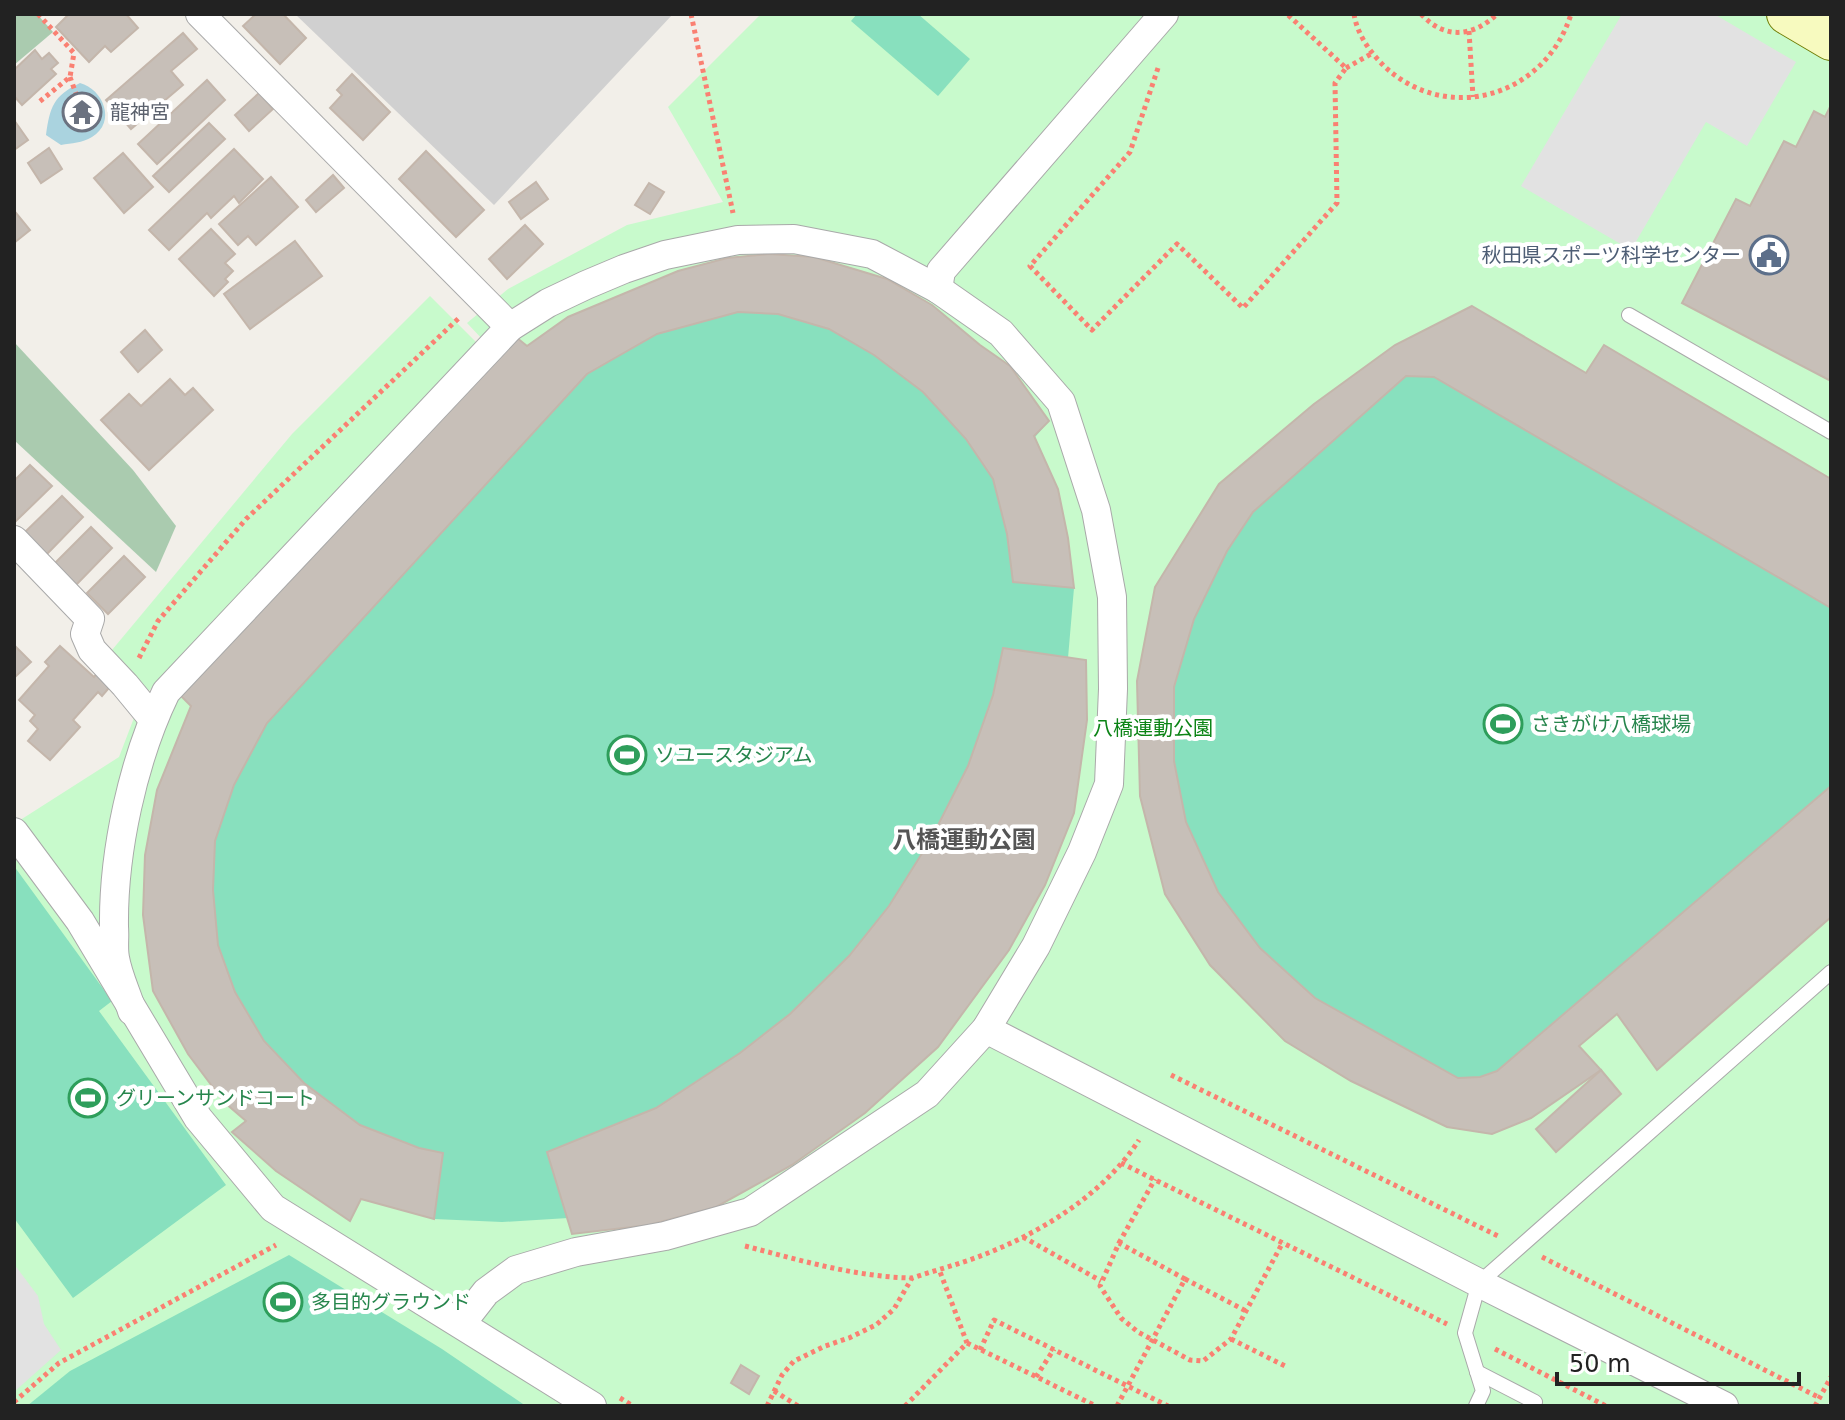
<svg xmlns="http://www.w3.org/2000/svg" width="1845" height="1420" font-family="'DejaVu Sans','Noto Sans JP',sans-serif">
  <style>
    .religious { fill: #d0d0d0 }
    .cemetery { fill: #aacbaf }
    .park { fill: #c8facc }
    .pitch { fill: #88e0be }
    .parking { fill: #e2e2e2 }
    .water { fill: #aad3df }
    .building { fill: #c7bfb8; stroke: #c4b6ab; stroke-width: 2 }
    .lines { fill: none; stroke-linecap: round; stroke-linejoin: round }
    .lane-casing { stroke: #a9a9a9; stroke-width: 16 }
    .street-casing { stroke: #a9a9a9; stroke-width: 30 }
    .secondary-casing { stroke: #707d05; stroke-width: 42 }
    .path { stroke: #fa8072; stroke-width: 5; stroke-dasharray: 4 4; stroke-linecap: butt }
    .lane { stroke: #fff; stroke-width: 14 }
    .street { stroke: #fff; stroke-width: 28 }
    .secondary { stroke: #f7fabf; stroke-width: 40 }
    .labels { text-anchor: middle; dominant-baseline: central; stroke-width: 8; stroke-linejoin: round; paint-order: stroke }
    .worship-label { font-size: 20px; fill: #5b616d; stroke: #fff; text-anchor: start }
    .service-label { font-size: 20px; fill: #4e5e75; stroke: #fff; text-anchor: end }
    .leisure-label { font-size: 20px; fill: #27864d; stroke: #fff; text-anchor: start }
    .park-label { font-size: 20px; fill: #0c8416; stroke: #fff }
    .quarter-label { font-size: 24px; font-weight: bold; fill: #555; stroke: #fff }
  </style>
  <rect width="100%" height="100%" fill="#f2efe9"/>
  <polygon class="religious" points="295,14 673,14 494,205"/>
  <g class="cemetery">
    <polygon points="14,14 37,14 53,32 14,65"/>
    <polygon points="14,342 133,470 176,526 156,572 14,440"/>
  </g>
  <g class="park">
    <polygon points="761,14 1831,14 1831,1397 1827,1406 14,1406 14,824 119,757 137,710 484,341 467,323 508,289 627,225 723,202 668,107"/>
    <polygon points="430,296 477,343 146,694 107,656 292,434"/>
  </g>
  <g class="pitch">
    <polygon points="857,14 918,14 970,59 938,96 851,21"/>
    <polygon points="770,254 814,257 852,268 887,279 932,305 980,345 1010,366 1049,421 1035,437 1058,489 1068,538 1074,588 1068,658 1086,660 1087,720 1074,813 1045,885 1009,950 938,1047 865,1113 792,1165 716,1207 649,1225 572,1234 568,1218 502,1222 434,1219 361,1199 350,1221 276,1171 232,1132 246,1120 188,1054 153,991 143,915 145,855 157,790 191,706 516,337 527,346 568,317 678,271 728,258"/>
    <polygon points="1406,376 1434,377 1831,608 1831,786 1497,1071 1480,1077 1458,1078 1315,998 1260,948 1218,892 1186,822 1174,761 1174,687 1194,619 1227,551 1253,512"/>
    <polygon points="14,866 112,1001 99,1011 226,1185 73,1298 14,1218"/>
    <polygon points="289,1255 442,1349 526,1406 27,1406 70,1371"/>
  </g>
  <g class="parking">
    <polygon points="1622,14 1714,14 1796,62 1747,146 1706,122 1631,250 1521,186"/>
    <polygon points="14,1264 38,1296 44,1324 61,1350 14,1392"/>
  </g>
  <path class="water" d="M80,83c23,6 37,39 12,54 -10,6 -20,6 -31,8l-15,-10c4,-28 7,-39 34,-52z"/>
  <g class="building">
    <polygon points="69,14 126,14 138,28 111,52 105,46 89,62 56,27"/>
    <polygon points="256,14 283,14 306,38 280,64 243,26"/>
    <polygon points="183,33 197,49 171,71 183,85 131,129 106,100"/>
    <polygon points="35,50 42,59 49,53 58,63 51,69 56,74 22,105 14,96 14,70"/>
    <polygon points="352,74 390,112 363,140 330,108 342,95 337,90"/>
    <polygon points="207,80 225,100 157,164 138,144"/>
    <polygon points="259,93 273,109 249,131 235,115"/>
    <polygon points="1830,107 1831,108 1831,381 1682,303 1736,199 1750,206 1784,141 1796,147 1814,111 1825,117"/>
    <polygon points="14,120 28,140 14,150"/>
    <polygon points="209,123 225,139 169,192 153,176"/>
    <polygon points="49,148 62,169 41,183 28,163"/>
    <polygon points="234,149 263,179 239,203 234,196 211,218 207,213 169,250 149,230"/>
    <polygon points="426,151 484,210 456,237 399,179"/>
    <polygon points="123,153 153,187 124,213 94,178"/>
    <polygon points="333,175 344,188 316,212 306,200"/>
    <polygon points="271,177 298,207 256,245 248,236 238,245 219,224"/>
    <polygon points="536,182 548,199 521,219 509,202"/>
    <polygon points="649,183 664,192 650,214 635,205"/>
    <polygon points="16,213 30,230 14,243 14,215"/>
    <polygon points="525,225 543,244 507,279 489,259"/>
    <polygon points="211,229 235,254 225,263 233,271 225,279 228,282 214,296 179,259"/>
    <polygon points="295,241 322,276 250,329 224,294"/>
    <polygon points="769,254 814,257 887,279 932,305 980,345 1010,366 1049,421 1034,436 1058,489 1068,538 1074,588 1013,582 1007,534 993,479 966,439 923,392 874,355 829,329 778,314 738,312 657,334 587,374 267,723 234,785 215,841 213,890 218,945 235,992 264,1041 304,1083 360,1125 419,1148 443,1153 434,1219 361,1199 350,1221 276,1171 232,1132 246,1121 224,1102 188,1054 153,991 143,915 145,855 157,790 191,706 179,694 516,337 527,346 568,317 678,271 727,258"/>
    <polygon points="1472,306 1586,373 1604,345 1831,479 1831,608 1434,377 1406,376 1253,512 1227,551 1194,619 1174,687 1174,761 1186,822 1218,892 1260,948 1315,998 1458,1078 1480,1077 1497,1071 1831,786 1831,917 1657,1070 1617,1014 1579,1046 1601,1070 1531,1118 1492,1134 1447,1127 1351,1081 1285,1041 1210,965 1165,894 1140,796 1137,681 1155,587 1219,484 1314,404 1395,345"/>
    <polygon points="145,330 162,350 138,372 121,352"/>
    <polygon points="170,379 185,395 193,388 213,410 149,470 101,420 129,394 141,406"/>
    <polygon points="30,465 52,486 14,523 14,481"/>
    <polygon points="62,496 83,517 46,555 24,533"/>
    <polygon points="91,527 112,548 75,586 54,564"/>
    <polygon points="124,556 145,577 108,614 87,593"/>
    <polygon points="14,645 31,662 14,678"/>
    <polygon points="60,646 94,677 100,670 114,682 102,696 98,692 73,720 80,727 50,760 28,741 38,729 30,721 35,715 19,700 49,666 45,662"/>
    <polygon points="1003,648 1086,660 1087,720 1074,813 1045,885 1009,950 938,1047 865,1113 792,1165 716,1207 649,1225 572,1234 547,1152 656,1108 740,1053 790,1014 849,956 889,906 931,839 968,766 993,695"/>
    <polygon points="1601,1070 1621,1094 1556,1152 1536,1129"/>
    <polygon points="741,1365 759,1376 749,1394 731,1383"/>
  </g>
  <g class="lines">
    <g class="lane-casing">
      <g id="lane">
        <polyline points="1629,315 1831,432"/>
        <polyline points="1477,1372 1535,1402 1533,1406"/>
        <polyline points="1476,1406 1483,1391 1465,1333 1479,1283 1831,972"/>
      </g>
    </g>
    <g class="street-casing">
      <g id="street">
        <polyline points="200,14 510,327"/>
        <polyline points="938,289 941,271 1164,14"/>
        <polyline points="14,540 90,619 85,634 92,650 125,685 153,719"/>
        <polyline points="14,832 80,921 198,1118 273,1208 592,1406"/>
        <path d="M132,1011c-5,-17 -14,-35 -17,-53 -2,-10 0,-21 -1,-31 -1,-75 19,-167 52,-235l344,-365 38,-24 38,-18 38,-16 41,-14 73,-15 56,-1 78,15 66,35 63,44 60,69 35,108 16,87 1,92 -4,95 -27,68 -46,94 -50,83 -59,65 -177,118 -85,24 -89,16 -60,18 -30,22 -25,32"/>
        <polyline points="986,1029 1479,1283 1724,1406"/>
      </g>
    </g>
    <g class="secondary-casing">
      <polyline id="secondary" points="1787,14 1831,40"/>
    </g>
    <g class="path">
      <polyline points="38,14 74,53 70,77 39,102"/>
      <polyline points="691,14 733,213"/>
      <path d="M1354,14c3,20 16,38 30,52 64,60 162,30 187,-52"/>
      <path d="M1421,14c24,26 52,23 76,0"/>
      <polyline points="1469,31 1473,97"/>
      <polyline points="1158,68 1130,152 1030,266 1092,330 1177,244 1243,308 1337,203 1335,83 1346,68 1287,14"/>
      <polyline points="1346,68 1371,54"/>
      <polyline points="70,77 79,102"/>
      <polyline points="139,658 158,621 246,519 459,318"/>
      <polyline points="1171,1075 1500,1237"/>
      <polyline points="1121,1163 1447,1324"/>
      <polyline points="1023,1237 1101,1281"/>
      <polyline points="1119,1243 1155,1179"/>
      <path d="M745,1246c55,14 110,31 167,32"/>
      <polyline points="1542,1257 1820,1398"/>
      <polyline points="1185,1279 1246,1311"/>
      <polyline points="1231,1339 1285,1366"/>
      <polyline points="967,1343 1096,1406"/>
      <polyline points="1495,1349 1606,1406"/>
      <polyline points="980,1350 994,1320 1168,1406"/>
      <polyline points="1036,1377 1054,1349"/>
      <polyline points="774,1391 798,1406"/>
      <polyline points="620,1398 633,1406"/>
      <polyline points="14,1402 59,1363 276,1245"/>
      <path d="M767,1406l15,-31 12,-14 31,-15 24,-8 27,-13 18,-16 18,-31c24,-8 48,-14 71,-23 59,-23 121,-61 156,-115"/>
      <polyline points="905,1406 967,1343 939,1269"/>
      <polyline points="1117,1406 1185,1279 1119,1243 1100,1286 1121,1318 1138,1332 1190,1360 1203,1361 1231,1339 1283,1242"/>
      <polyline points="1815,1406 1831,1377"/>
    </g>
    <use href="#lane" class="lane"/>
    <use href="#street" class="street"/>
    <use href="#secondary" class="secondary"/>
  </g>
  <defs>
    <g id="temple-ring" transform="scale(2)"><circle r="9.5" fill="#fff" stroke="#6b7280" stroke-width="1.5"/><path d="M0-6L5-2H3V0L6.5 2.5H4V6H1.5V3h-3V6H-4V2.5H-6.5L-3 0V-2H-5Z" fill="#6b7280"/></g>
    <g id="civic-ring" transform="scale(2)"><circle r="9.5" fill="#fff" stroke="#5c6f8a" stroke-width="1.5"/><path d="M-.6-6.5H3V-4.5H.6V-3L4-1V1h2V6H-6V1h2V-1L-.6-3ZM-1.2 2.5V6h2.4V2.5Z" fill="#5c6f8a"/></g>
    <g id="stadium-ring" transform="scale(2)"><circle r="9.5" fill="#fff" stroke="#2e9e5b" stroke-width="1.5"/><path d="M0-5a6.5 5 0 1 0 0 10a6.5 5 0 1 0 0-10ZM-3.5-1.8h7v3.6h-7Z" fill="#2e9e5b"/></g>
  </defs>
  <g fill-rule="evenodd">
    <use href="#temple-ring" x="82" y="112"/>
    <use href="#civic-ring" x="1769" y="255"/>
    <use href="#stadium-ring" x="1503" y="724"/>
    <use href="#stadium-ring" x="627" y="755"/>
    <use href="#stadium-ring" x="88" y="1098"/>
    <use href="#stadium-ring" x="283" y="1302"/>
  </g>
  <g class="labels">
    <g class="worship-label">
      <text x="110" y="112">龍神宮</text>
    </g>
    <g class="service-label">
      <text x="1741" y="255">秋田県スポーツ科学センター</text>
    </g>
    <g class="leisure-label">
      <text x="1531" y="724">さきがけ八橋球場</text>
      <text x="655" y="755">ソユースタジアム</text>
      <text x="116" y="1098">グリーンサンドコート</text>
      <text x="311" y="1302">多目的グラウンド</text>
    </g>
    <g class="park-label">
      <text x="1153" y="728">八橋運動公園</text>
    </g>
    <g class="quarter-label">
      <text x="964" y="840">八橋運動公園</text>
    </g>
  </g>
  <rect width="1845" height="1420" fill="none" stroke="#222222" stroke-width="32"/>
  <path d="M1557 1372v12h242v-12" fill="none" stroke="#222222" stroke-width="4"/>
  <text x="1569" y="1372" font-size="24" fill="#222222" stroke="#ffffff" stroke-width="6" paint-order="stroke">50 m</text>
</svg>
